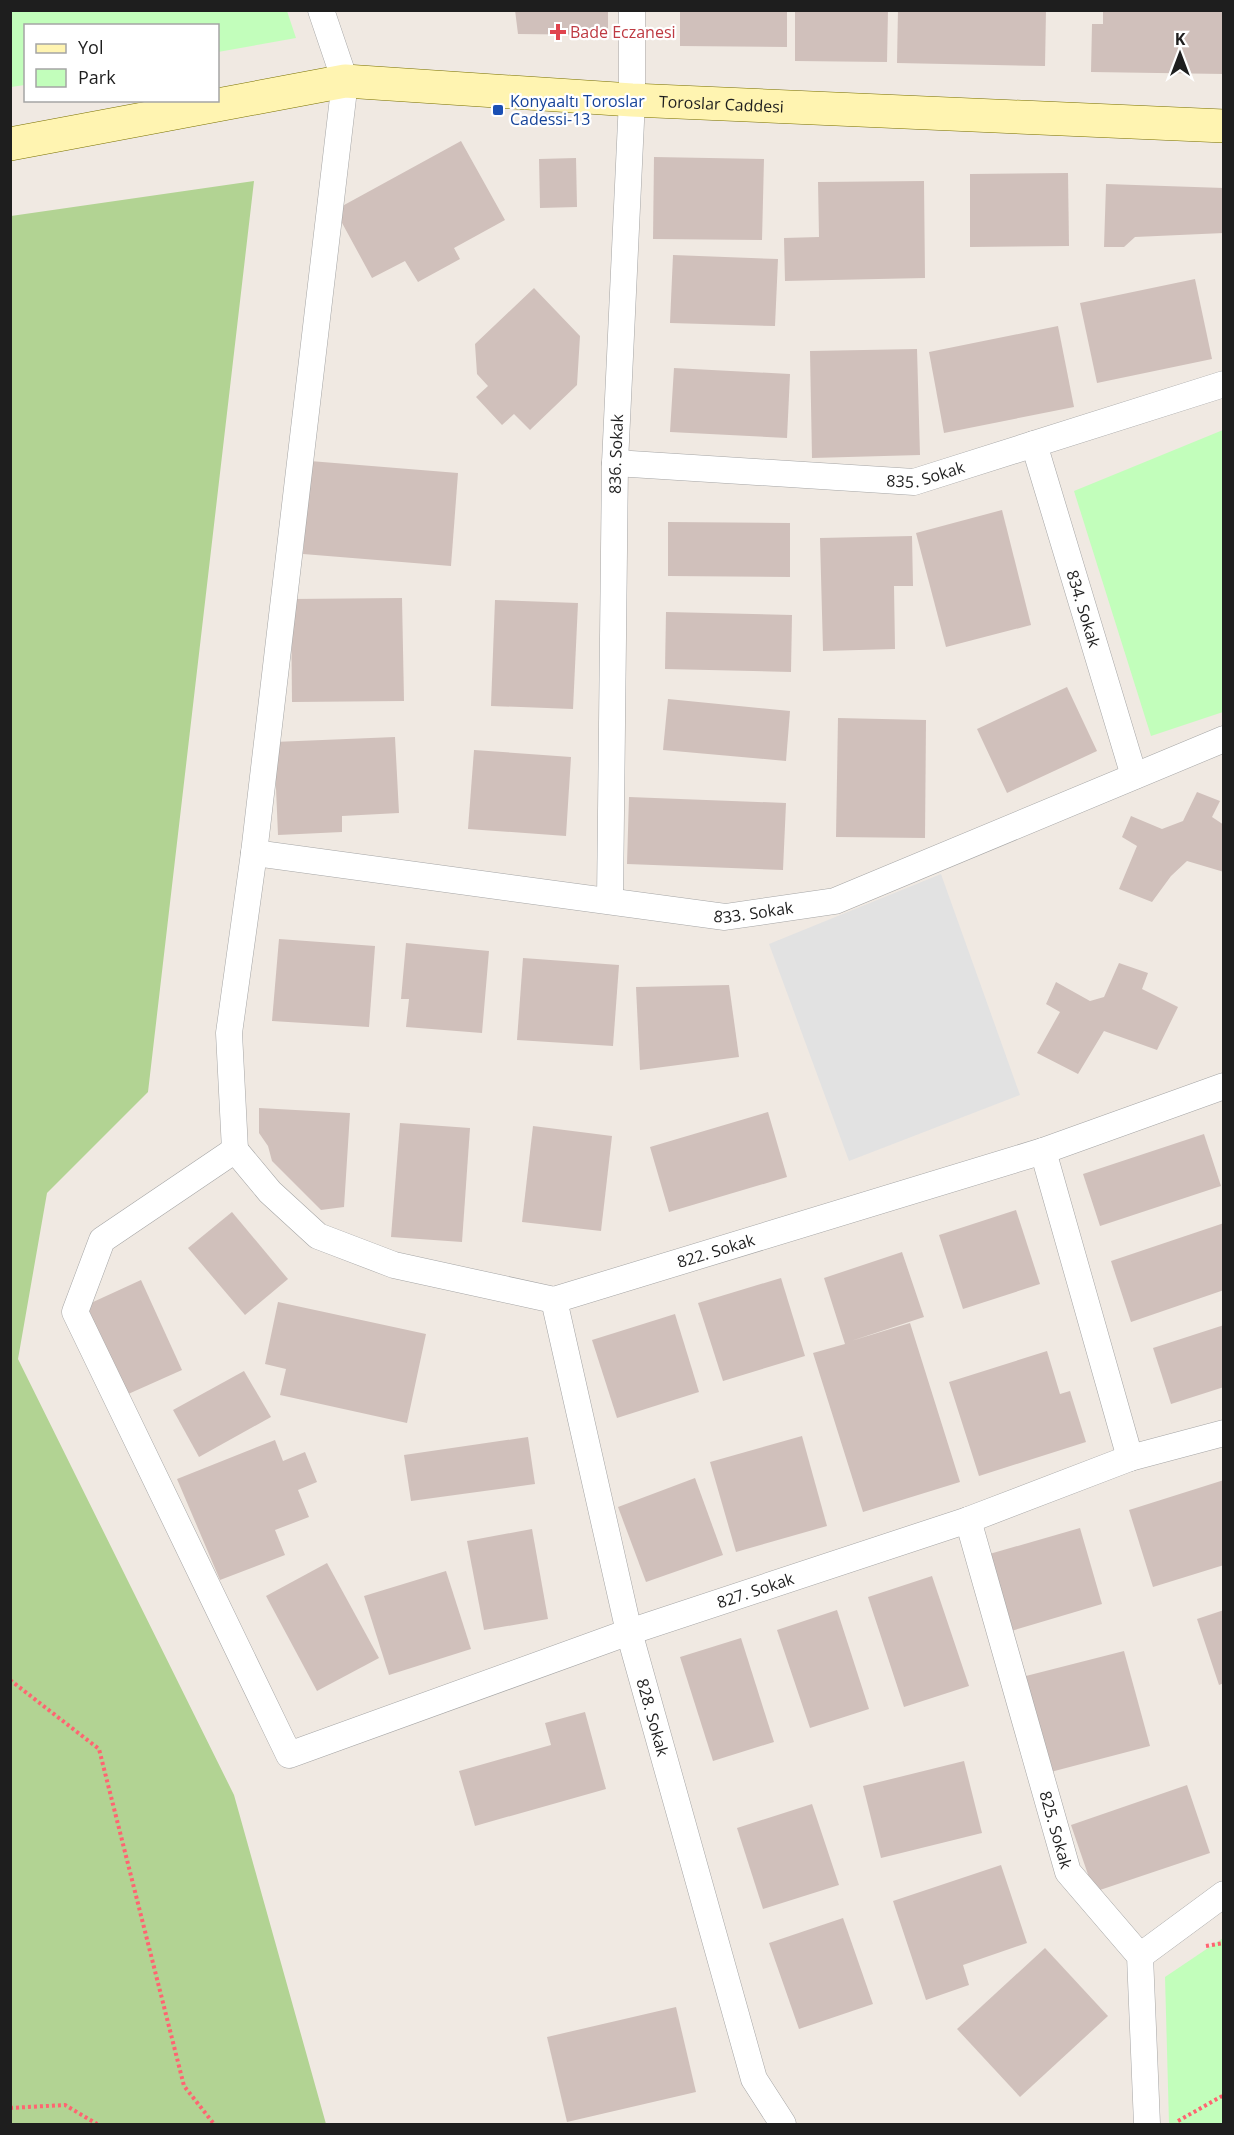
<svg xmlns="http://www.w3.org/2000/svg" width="1234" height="2135" font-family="'Open Sans',sans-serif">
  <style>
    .forest { fill: #b2d393 }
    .park { fill: #c2febb }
    .parking { fill: #e2e2e2 }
    .building { fill: #d0c0bb }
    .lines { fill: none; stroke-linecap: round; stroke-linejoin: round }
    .street-casing { stroke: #a5a5a5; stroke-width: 27 }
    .secondary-casing { stroke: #797000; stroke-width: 34 }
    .path { stroke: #ff6471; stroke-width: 4; stroke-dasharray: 3 3; stroke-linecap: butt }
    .street { stroke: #fff; stroke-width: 26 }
    .secondary { stroke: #fff4b1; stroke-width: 33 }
    .health-dot { fill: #e0444e; stroke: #fff; stroke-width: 2 }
    .transit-dot { fill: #1a4fb4; stroke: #fff; stroke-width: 2 }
    .labels { text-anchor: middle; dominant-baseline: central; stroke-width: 4.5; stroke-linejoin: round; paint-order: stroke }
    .health-label { font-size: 16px; fill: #be3a42; stroke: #fff; text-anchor: start }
    .transit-label { font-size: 16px; fill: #164399; stroke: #fff; text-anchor: start }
    .street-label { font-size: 16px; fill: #1e1e1e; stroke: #fff }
  </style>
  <rect width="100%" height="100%" fill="#f0e9e2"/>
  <polygon class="forest" points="254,181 148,1092 47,1193 18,1359 234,1795 326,2124 11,2124 11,216"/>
  <g class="park">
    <polygon points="11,10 287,11 296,38 218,52 218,26 26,26 25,85 11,87"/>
    <polygon points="1223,430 1223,712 1151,736 1074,491"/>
    <polygon points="1223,1938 1223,2124 1169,2124 1165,1977"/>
  </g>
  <polygon class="parking" points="941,874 1020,1095 849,1161 769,944"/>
  <g class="building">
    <polygon points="515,10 608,10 608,35 518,34"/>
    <polygon points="680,10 787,10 787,47 680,46"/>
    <polygon points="795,10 888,10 887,62 795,61"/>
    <polygon points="898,10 1046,10 1045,66 897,63"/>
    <polygon points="1103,10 1224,10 1224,74 1091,72 1092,24 1103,24"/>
    <polygon points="461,141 505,220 454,248 460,259 418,282 405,261 372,278 335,210"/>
    <polygon points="654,157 764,159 762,240 653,239"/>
    <polygon points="576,158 577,207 540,208 539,159"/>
    <polygon points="1068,173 1069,246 970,247 970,174"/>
    <polygon points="924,181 925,278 785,281 784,238 819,237 818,182"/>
    <polygon points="1106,184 1224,188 1224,233 1135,237 1124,247 1104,247"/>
    <polygon points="673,255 778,259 775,326 670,323"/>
    <polygon points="1195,279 1212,359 1097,383 1080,303"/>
    <polygon points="534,288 580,336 577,385 530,430 514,414 502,425 476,397 488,386 477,374 475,344"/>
    <polygon points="1058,326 1074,407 944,433 929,352"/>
    <polygon points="917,349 920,455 812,458 810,351"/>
    <polygon points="674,368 790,374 787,438 670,432"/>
    <polygon points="310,461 458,473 451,566 303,554"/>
    <polygon points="1002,510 1031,625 946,647 916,533"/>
    <polygon points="668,522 790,523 790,577 668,576"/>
    <polygon points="912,536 913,586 894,586 895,649 823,651 820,538"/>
    <polygon points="402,598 404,701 292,702 291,599"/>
    <polygon points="495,600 578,603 573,709 491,706"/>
    <polygon points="666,612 792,615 791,672 665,669"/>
    <polygon points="1067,687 1097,751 1007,793 977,729"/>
    <polygon points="668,699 790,711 786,761 663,750"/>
    <polygon points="838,718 926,720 925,838 836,837"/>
    <polygon points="395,737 399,813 342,816 342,832 278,835 274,742"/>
    <polygon points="474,750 571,757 566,836 468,829"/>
    <polygon points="1197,792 1220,801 1212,817 1224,825 1224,872 1187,861 1171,876 1152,902 1119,889 1137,846 1122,837 1131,816 1162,829 1183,821"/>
    <polygon points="629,797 786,803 783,870 627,864"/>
    <polygon points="279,939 375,946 369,1027 272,1021"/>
    <polygon points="406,943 489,951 482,1033 406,1027 409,999 401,999"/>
    <polygon points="523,958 619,965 613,1046 517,1040"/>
    <polygon points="1119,963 1148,973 1142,989 1178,1007 1157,1050 1104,1031 1078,1074 1037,1053 1060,1012 1046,1004 1056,982 1090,1001 1104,997"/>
    <polygon points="729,985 739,1057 640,1070 636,987"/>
    <polygon points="259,1108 350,1113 344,1207 321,1210 272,1161 268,1146 259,1133"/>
    <polygon points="768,1112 787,1177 669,1212 650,1147"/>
    <polygon points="400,1123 470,1128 462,1242 391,1237"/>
    <polygon points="533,1126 612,1136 601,1231 522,1222"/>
    <polygon points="1204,1134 1221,1186 1100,1226 1083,1174"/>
    <polygon points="1016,1210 1040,1284 963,1309 939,1235"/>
    <polygon points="232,1212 288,1279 245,1315 188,1248"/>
    <polygon points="1224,1223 1224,1290 1131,1322 1111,1261"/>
    <polygon points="902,1252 924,1317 851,1341 910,1323 960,1482 863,1512 813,1353 845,1344 824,1278"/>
    <polygon points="781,1278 805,1356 723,1381 698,1303"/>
    <polygon points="141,1280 182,1370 126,1395 80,1308"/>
    <polygon points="278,1302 426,1334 407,1423 280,1395 286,1369 265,1364"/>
    <polygon points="675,1314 699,1392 617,1418 592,1340"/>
    <polygon points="1224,1325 1224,1387 1171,1404 1153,1348"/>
    <polygon points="1047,1351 1060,1394 1070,1391 1086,1442 979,1476 949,1382"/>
    <polygon points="244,1371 271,1417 199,1457 173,1410"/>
    <polygon points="802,1436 827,1526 736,1552 710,1462"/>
    <polygon points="528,1437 535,1484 411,1501 404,1455"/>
    <polygon points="275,1440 283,1461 305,1452 317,1482 298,1490 309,1517 275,1530 285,1555 220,1580 177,1479"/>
    <polygon points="695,1478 723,1555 646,1582 618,1507"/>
    <polygon points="1224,1480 1224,1565 1153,1587 1129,1510"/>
    <polygon points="1080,1528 1102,1604 1008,1632 986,1555"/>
    <polygon points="532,1529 548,1619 484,1630 467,1541"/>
    <polygon points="327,1563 379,1658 317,1691 266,1596"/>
    <polygon points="446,1571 471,1649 389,1675 364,1596"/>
    <polygon points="932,1576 969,1686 904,1707 868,1597"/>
    <polygon points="837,1610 869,1709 810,1728 777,1630"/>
    <polygon points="1224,1610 1224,1683 1219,1685 1197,1619"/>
    <polygon points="741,1638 774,1742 713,1761 680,1657"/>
    <polygon points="1124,1651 1150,1746 1043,1774 1018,1678"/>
    <polygon points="585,1712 606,1789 475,1826 459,1771 551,1745 545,1723"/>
    <polygon points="964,1761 982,1833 881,1858 863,1786"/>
    <polygon points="1187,1785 1210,1853 1094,1892 1071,1825"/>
    <polygon points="812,1804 839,1885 763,1909 737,1828"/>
    <polygon points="1001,1865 1027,1943 963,1965 969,1985 926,2000 893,1901"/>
    <polygon points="843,1918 873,2004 799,2029 769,1943"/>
    <polygon points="1045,1948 1108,2016 1020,2097 957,2029"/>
    <polygon points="676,2007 696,2092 567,2122 547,2037"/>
  </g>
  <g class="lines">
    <g class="street-casing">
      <g id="street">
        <path id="s1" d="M1034,444l100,332"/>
        <path id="s2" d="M615,463l299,19 310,-98"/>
        <path id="s3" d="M254,853l471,64 110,-16 389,-162"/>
        <path id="s4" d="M610,900l5,-437 17,-363v-90"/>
        <path id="s5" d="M235,1150l-133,90 -27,72 214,443 340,-123 339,-112 162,-62 94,-25"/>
        <polyline points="235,1150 229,1033 254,853 345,81 321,10"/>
        <path id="s6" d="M235,1150l35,42 48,44 76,29 160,35 489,-149 181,-65"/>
        <polyline points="1043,1151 1130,1458"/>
        <path id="s7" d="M554,1300l75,332 125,447 29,45"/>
        <path id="s8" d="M968,1520l100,352 72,84 7,168"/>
        <polyline points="1140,1956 1224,1894"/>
      </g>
    </g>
    <g class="secondary-casing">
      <g id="secondary">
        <path id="s9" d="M10,144l335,-63 287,19 592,26"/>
      </g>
    </g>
    <g class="path">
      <polyline points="10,1680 99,1749 184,2086 214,2124"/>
      <polyline points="1206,1946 1224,1943"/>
      <polyline points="10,2108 65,2105 97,2124"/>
      <polyline points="1178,2121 1224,2095"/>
    </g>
    <use href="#street" class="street"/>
    <use href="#secondary" class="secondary"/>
  </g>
  <path class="health-dot" d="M555 23h6v6h6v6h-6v6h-6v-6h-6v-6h6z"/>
  <rect class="transit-dot" x="492" y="104" width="12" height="12" rx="3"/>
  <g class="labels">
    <g class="health-label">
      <text x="570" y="32">Bade Eczanesi</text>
    </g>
    <g class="transit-label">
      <text x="510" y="101">Konyaaltı Toroslar<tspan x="510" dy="18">Cadessi-13</tspan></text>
    </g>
    <g class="street-label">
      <text stroke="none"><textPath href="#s9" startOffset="718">Toroslar Caddesi</textPath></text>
      <text stroke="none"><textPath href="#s4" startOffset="446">836. Sokak</textPath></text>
      <text stroke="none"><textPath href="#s2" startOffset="312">835. Sokak</textPath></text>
      <text stroke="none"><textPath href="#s1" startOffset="172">834. Sokak</textPath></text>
      <text stroke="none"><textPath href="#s3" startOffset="504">833. Sokak</textPath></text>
      <text stroke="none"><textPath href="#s6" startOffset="534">822. Sokak</textPath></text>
      <text stroke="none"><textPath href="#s5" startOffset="1224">827. Sokak</textPath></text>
      <text stroke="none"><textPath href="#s7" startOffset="429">828. Sokak</textPath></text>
      <text stroke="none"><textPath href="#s8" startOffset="322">825. Sokak</textPath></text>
    </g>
  </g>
  <rect width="1234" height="2135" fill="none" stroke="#1e1e1e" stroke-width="24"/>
  <rect x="24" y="24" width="195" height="78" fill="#ffffff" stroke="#a5a5a5" stroke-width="1.5"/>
  <rect x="36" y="44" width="30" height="9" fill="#fff4b1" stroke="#a5a5a5" stroke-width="1.5"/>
  <text x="78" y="54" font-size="18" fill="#1e1e1e">Yol</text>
  <rect x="36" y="69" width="30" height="18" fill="#c2febb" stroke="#a5a5a5" stroke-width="1.5"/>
  <text x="78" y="84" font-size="18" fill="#1e1e1e">Park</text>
  <g transform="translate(1180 54)" stroke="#ffffff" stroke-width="4.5" paint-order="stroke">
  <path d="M0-4.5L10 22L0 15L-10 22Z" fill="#1e1e1e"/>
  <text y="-9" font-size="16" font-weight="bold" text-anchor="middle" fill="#1e1e1e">K</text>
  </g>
</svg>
